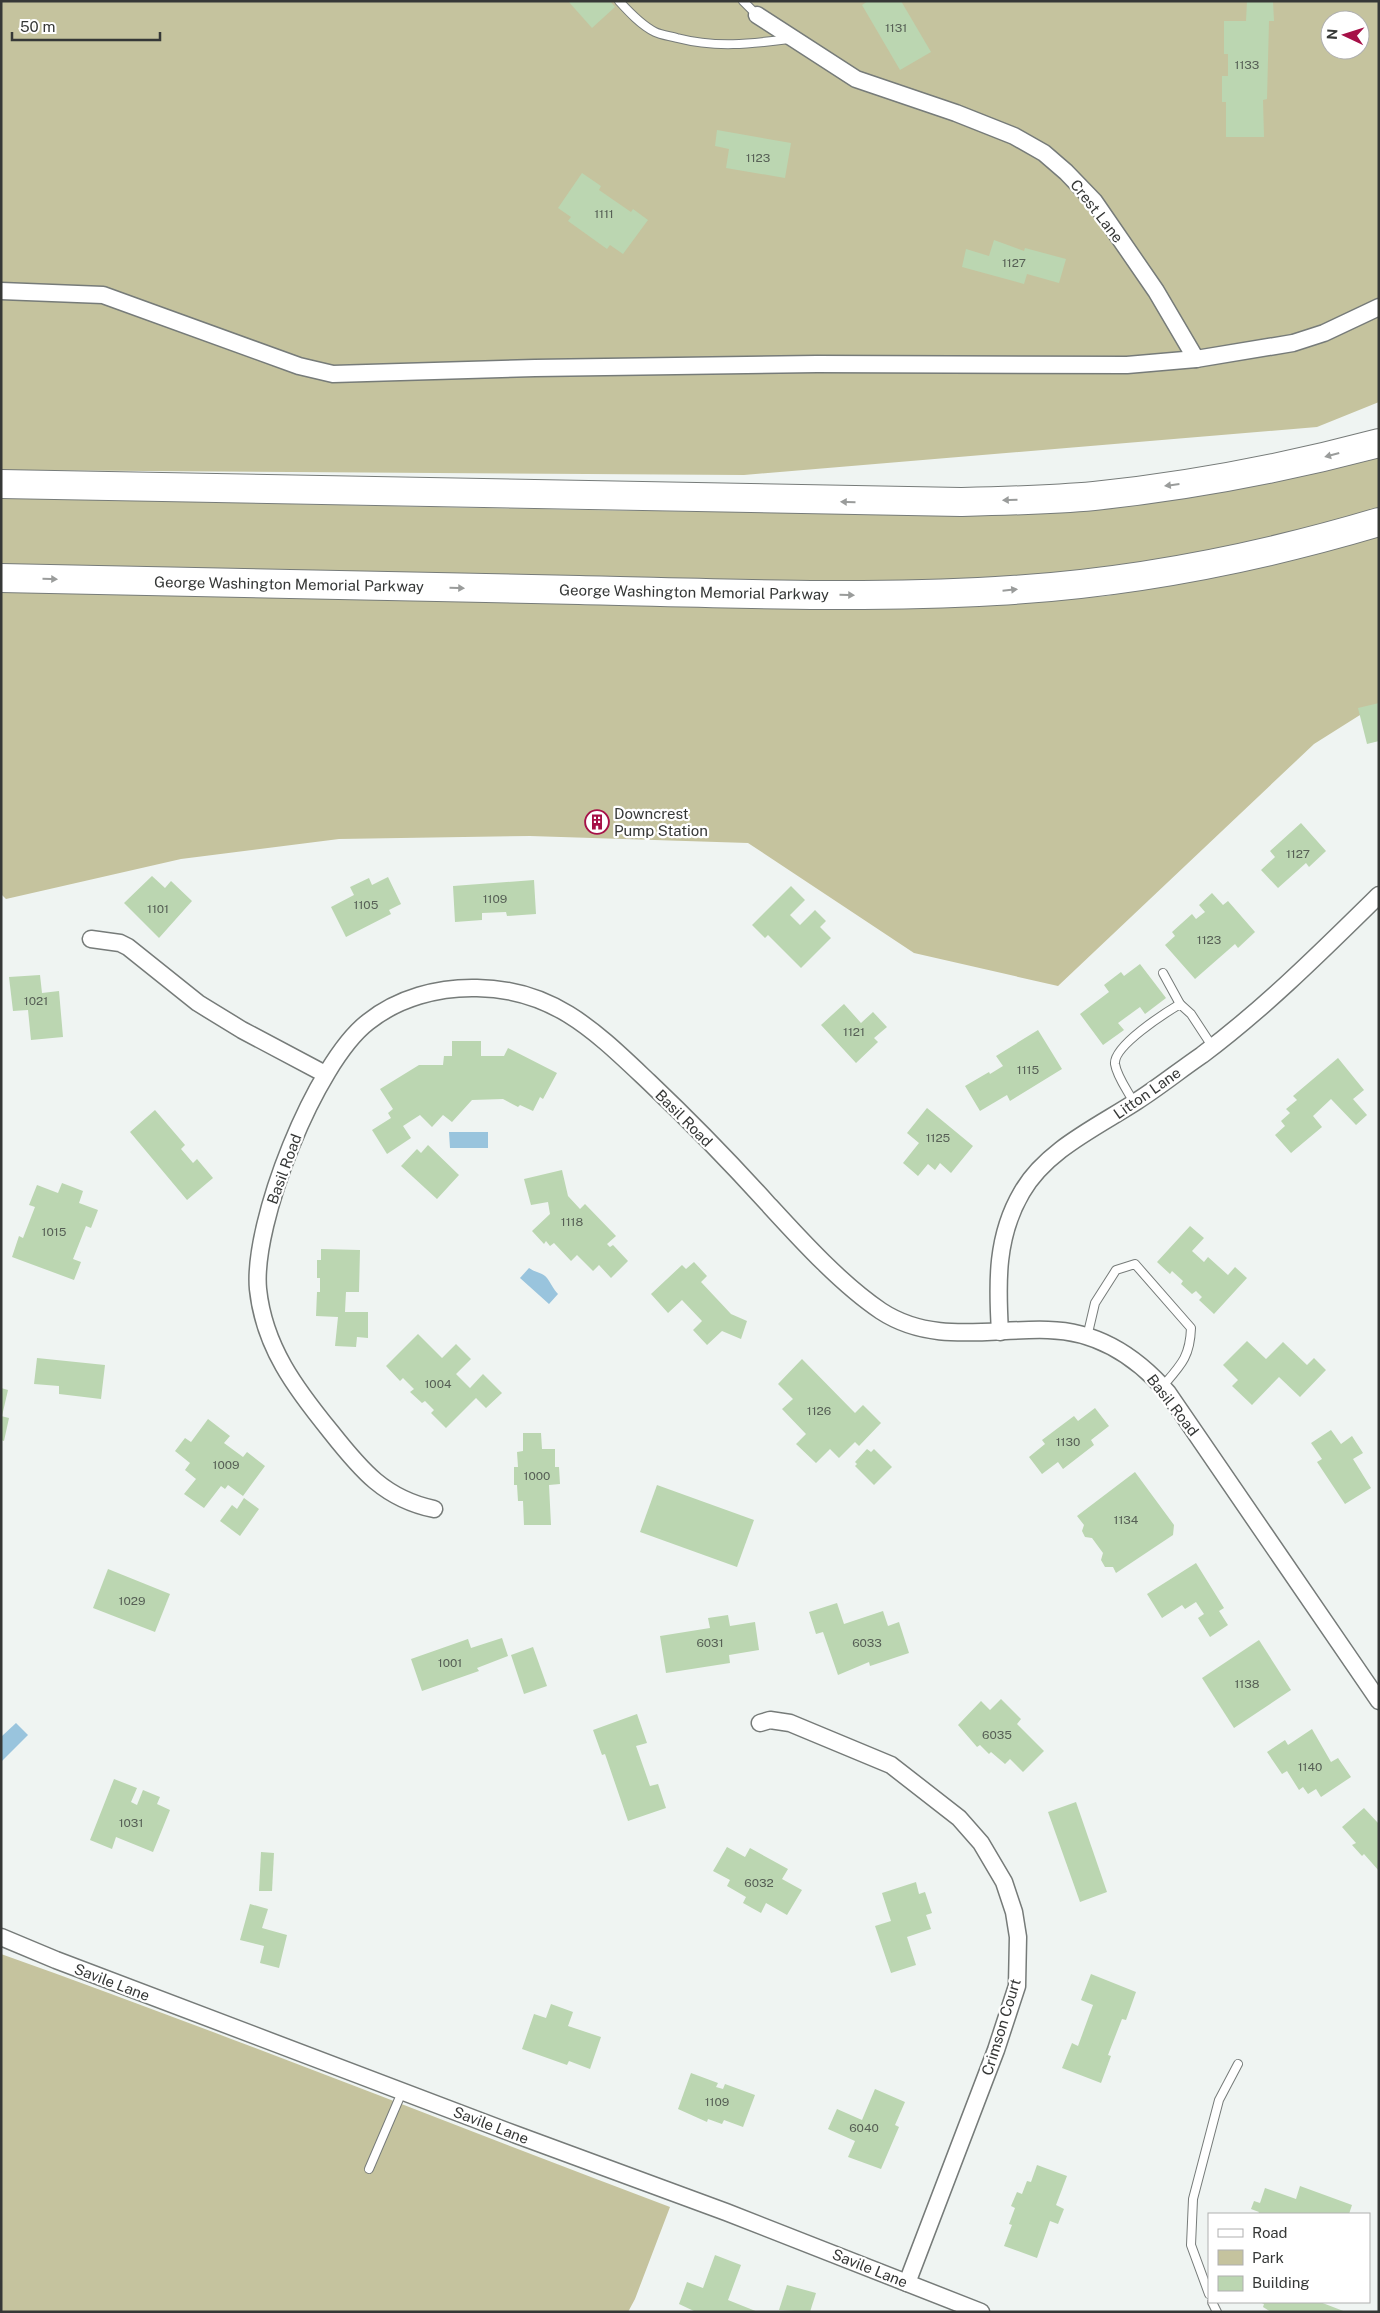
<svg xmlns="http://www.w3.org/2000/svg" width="1380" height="2313" font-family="'Public Sans',sans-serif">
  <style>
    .green { fill: #c5c39e; fill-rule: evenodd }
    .water { fill: #99c4dd }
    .building { fill: #bbd6b1 }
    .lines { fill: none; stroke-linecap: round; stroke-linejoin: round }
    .lane-casing { stroke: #767b79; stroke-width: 10 }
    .street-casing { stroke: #767b79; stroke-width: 19 }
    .highway-casing { stroke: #767b79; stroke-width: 30 }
    .lane { stroke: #fff; stroke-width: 8 }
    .street { stroke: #fff; stroke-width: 16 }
    .highway { stroke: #fff; stroke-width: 28 }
    .oneway { fill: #9a9c9b }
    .labels { text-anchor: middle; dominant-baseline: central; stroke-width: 4.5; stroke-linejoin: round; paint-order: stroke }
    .number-label { font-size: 12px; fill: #576056 }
    .street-label { font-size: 15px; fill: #363837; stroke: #fff }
    .poi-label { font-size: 15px; fill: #363837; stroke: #fff; text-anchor: start }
  </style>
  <rect width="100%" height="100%" fill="#eff4f2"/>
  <g class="green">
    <path d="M1,1h1378v401l-62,25 -573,48 -743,-5zM1330,20h30v30h-30z"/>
    <polygon points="1379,454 1379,511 1205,553 1031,579 822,584 1,568 1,498 588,510 933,515"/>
    <polygon points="1379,532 1379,703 1314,744 1058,986 914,953 748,843 530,836 339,839 181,859 6,899 1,894 1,590 272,598 863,609 1107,596 1348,542"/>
    <path d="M1,1954c225,80 446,169 669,253l-35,92 -7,13h-627z"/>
  </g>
  <g class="water">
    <polygon points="449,1132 488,1132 488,1148 450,1148"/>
    <path d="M529,1268c7,5 13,4 18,10 4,5 6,11 11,16l-9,10 -29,-26z"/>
    <polygon points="16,1723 28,1735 2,1761 1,1737"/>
  </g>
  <g class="building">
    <polygon points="568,1 610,1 615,7 592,28"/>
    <polygon points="868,1 901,1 931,52 900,70 862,5"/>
    <polygon points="1247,1 1273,1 1274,21 1269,21 1267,99 1263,100 1264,137 1226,137 1226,102 1222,102 1222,76 1228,76 1228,54 1224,54 1224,21 1246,21"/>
    <polygon points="717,130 791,143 785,178 726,168 729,149 715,146"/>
    <polygon points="582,173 601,186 599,190 631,212 633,209 648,220 623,254 610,245 607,249 568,221 571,217 558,208"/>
    <polygon points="994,240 1024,251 1025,248 1066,259 1059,283 1027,274 1024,284 962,267 966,249 989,256"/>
    <polygon points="1379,703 1379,741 1367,744 1358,708"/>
    <polygon points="592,813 605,817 601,830 588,826"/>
    <polygon points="1301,823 1326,851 1309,867 1306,863 1278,888 1261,870 1275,857 1270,851"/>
    <polygon points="152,876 165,888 171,881 192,901 159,938 124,903"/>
    <polygon points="388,877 401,904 389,910 391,914 346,937 331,907 354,895 350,887 369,878 372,885"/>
    <polygon points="534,880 536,914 507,916 506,912 482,913 482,920 455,922 453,886"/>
    <polygon points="791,886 805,900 790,915 800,925 815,910 826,921 820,927 831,938 801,968 768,935 765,938 752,925"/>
    <polygon points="1212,893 1223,905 1228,901 1255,932 1238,948 1235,944 1195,979 1165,945 1175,936 1172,932 1192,914 1196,919 1205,912 1199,905"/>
    <polygon points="1140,964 1166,998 1145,1014 1140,1007 1118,1023 1124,1030 1103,1045 1080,1014 1109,992 1104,985 1121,972 1124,976"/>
    <polygon points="40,975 42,993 59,991 63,1037 31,1040 28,1010 13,1011 9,977"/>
    <polygon points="844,1004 861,1023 873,1012 887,1027 874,1038 878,1042 856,1063 821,1025"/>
    <polygon points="1038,1030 1062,1069 1010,1101 1007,1095 980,1111 965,1086 989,1072 990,1074 1003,1066 996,1056"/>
    <polygon points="452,1041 481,1041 481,1056 504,1056 508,1048 557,1073 543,1099 540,1097 533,1111 520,1105 518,1107 503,1099 472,1100 452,1122 443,1115 432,1127 420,1115 403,1126 411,1138 387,1154 372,1130 391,1118 388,1113 393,1109 380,1089 419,1065 443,1065 444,1056 452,1056"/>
    <polygon points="1338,1058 1364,1090 1353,1099 1367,1115 1356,1125 1331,1099 1313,1116 1322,1127 1291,1153 1275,1135 1285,1126 1281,1121 1290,1113 1286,1109 1297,1100 1293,1096"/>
    <polygon points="927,1108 973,1146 951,1173 940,1163 935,1170 928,1164 918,1176 903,1163 919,1143 907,1133"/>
    <polygon points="155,1110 185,1145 181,1149 193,1163 197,1159 213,1178 187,1200 130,1132"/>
    <polygon points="428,1145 459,1175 437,1199 401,1166 417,1149 421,1153"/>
    <polygon points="562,1170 568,1196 580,1209 585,1204 616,1236 607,1244 610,1247 613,1245 628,1261 611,1278 599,1265 593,1271 577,1255 571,1261 554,1243 550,1246 546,1241 544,1244 532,1231 550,1214 548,1202 531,1205 524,1179"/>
    <polygon points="62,1183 83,1191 79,1203 98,1210 91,1228 86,1226 73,1259 81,1262 74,1280 12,1257 19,1236 23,1238 35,1207 29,1205 37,1185 58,1193"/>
    <polygon points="1190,1226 1204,1238 1192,1251 1204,1262 1208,1257 1228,1275 1235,1267 1247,1278 1214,1314 1199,1300 1202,1297 1196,1291 1192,1294 1181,1284 1183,1281 1172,1271 1170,1274 1157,1262"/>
    <polygon points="321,1249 360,1250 359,1292 346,1292 345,1312 368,1312 368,1338 357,1337 356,1347 335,1346 338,1317 316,1316 317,1292 320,1292 320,1278 317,1278 317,1260 321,1260"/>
    <polygon points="694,1262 707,1276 701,1282 731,1314 747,1321 741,1339 722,1331 707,1345 693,1330 702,1321 682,1300 668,1313 651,1294 682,1265 686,1269"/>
    <polygon points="418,1334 442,1358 456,1344 471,1359 456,1374 470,1388 483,1374 502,1393 486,1408 476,1398 446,1428 431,1413 434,1410 425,1401 422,1403 410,1392 414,1389 403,1378 400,1381 386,1366"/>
    <polygon points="1247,1341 1266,1359 1283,1342 1307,1365 1314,1358 1326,1370 1300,1397 1279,1377 1252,1405 1232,1386 1238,1380 1223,1365"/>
    <polygon points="37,1358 105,1365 101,1399 59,1394 59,1386 34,1384"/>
    <polygon points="802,1359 855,1413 863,1405 881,1423 859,1446 855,1442 839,1458 830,1449 816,1463 796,1444 806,1434 782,1409 793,1399 778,1384"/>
    <polygon points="1,1388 8,1390 2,1416 1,1416"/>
    <polygon points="1095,1408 1109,1426 1091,1440 1094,1445 1063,1469 1058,1462 1042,1474 1029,1457 1045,1444 1042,1440 1074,1416 1078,1421"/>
    <polygon points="1,1416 9,1418 4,1441 1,1440"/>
    <polygon points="208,1419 230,1436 224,1443 243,1457 247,1452 265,1466 243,1496 228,1485 225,1489 221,1486 204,1508 184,1494 196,1479 185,1470 190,1463 175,1451 185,1438 191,1442"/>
    <polygon points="1331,1430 1341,1444 1352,1436 1363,1453 1353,1459 1371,1488 1345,1504 1317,1462 1322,1459 1311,1443"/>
    <polygon points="523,1433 541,1433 542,1449 555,1449 555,1467 559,1467 560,1484 549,1485 551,1525 524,1525 523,1501 518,1501 517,1485 514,1485 514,1467 518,1467 517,1452 523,1451"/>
    <polygon points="867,1449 871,1452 874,1449 892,1467 874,1485 855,1466 857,1464 855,1462"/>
    <polygon points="1135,1472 1174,1525 1173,1535 1116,1573 1113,1567 1105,1567 1101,1560 1103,1553 1092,1538 1085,1537 1082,1531 1084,1525 1077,1516"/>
    <polygon points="657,1485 754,1520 737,1567 640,1532"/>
    <polygon points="244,1498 259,1509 240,1536 220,1521 232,1505 237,1509"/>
    <polygon points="1196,1563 1224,1608 1219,1611 1228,1625 1210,1637 1198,1618 1204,1614 1196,1602 1185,1609 1182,1605 1162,1618 1147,1594"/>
    <polygon points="108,1569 170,1594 155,1632 93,1608"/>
    <polygon points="837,1603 844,1624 883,1611 888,1626 899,1622 909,1653 870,1666 869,1662 838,1675 823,1632 816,1634 809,1612"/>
    <polygon points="728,1615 730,1626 755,1622 759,1650 729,1655 730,1663 666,1673 660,1636 710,1628 708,1618"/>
    <polygon points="502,1638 508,1656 477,1668 479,1671 422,1691 411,1659 468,1639 471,1648"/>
    <polygon points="1259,1640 1291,1690 1234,1728 1202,1678"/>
    <polygon points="533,1647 547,1686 524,1694 511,1655"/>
    <polygon points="1001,1699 1021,1719 1017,1724 1044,1751 1023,1772 1010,1759 1005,1764 991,1752 989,1754 980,1745 977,1747 958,1725 981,1701 990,1710"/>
    <polygon points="637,1714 647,1743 636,1746 650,1786 658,1784 666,1808 628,1821 605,1754 602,1755 593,1730"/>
    <polygon points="1312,1729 1331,1762 1338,1758 1351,1777 1321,1797 1316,1789 1308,1794 1303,1787 1299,1790 1287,1771 1282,1774 1267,1752 1285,1740 1288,1745"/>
    <polygon points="114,1779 137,1788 131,1802 137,1805 143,1790 160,1797 157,1804 170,1810 153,1852 116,1837 112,1849 90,1840"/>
    <polygon points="1076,1802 1107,1892 1080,1902 1048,1812"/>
    <polygon points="1364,1808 1379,1824 1379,1871 1364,1854 1362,1856 1352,1845 1356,1843 1342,1827"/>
    <polygon points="727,1847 745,1857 750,1848 788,1869 782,1879 802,1890 787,1915 766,1903 761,1913 743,1903 746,1897 727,1886 730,1880 713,1871"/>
    <polygon points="261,1852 274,1853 272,1891 259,1891"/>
    <polygon points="916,1882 919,1894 925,1892 932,1913 926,1915 931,1929 907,1937 916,1965 891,1973 875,1926 891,1921 882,1893"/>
    <polygon points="250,1904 268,1909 262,1928 287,1935 279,1968 260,1963 264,1946 240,1940"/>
    <polygon points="1091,1974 1136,1992 1126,2020 1122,2019 1108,2055 1111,2056 1101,2083 1062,2068 1072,2043 1078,2046 1093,2005 1081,2000"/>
    <polygon points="551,2004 573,2012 568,2026 601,2037 590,2069 569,2061 567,2065 522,2049 534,2014 546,2018"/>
    <polygon points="691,2073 718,2083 716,2087 723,2089 725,2084 755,2095 743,2127 724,2120 722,2124 708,2119 707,2122 678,2109"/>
    <polygon points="875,2089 905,2102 895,2125 899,2127 881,2169 848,2157 855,2141 828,2129 837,2109 862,2120"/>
    <polygon points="1037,2165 1067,2176 1056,2205 1064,2209 1058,2224 1050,2221 1037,2258 1004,2246 1012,2225 1009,2224 1015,2208 1011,2206 1017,2192 1022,2194 1027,2181 1031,2182"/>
    <polygon points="1300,2186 1352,2205 1349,2214 1258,2214 1259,2212 1251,2209 1254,2201 1260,2203 1265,2188 1296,2199"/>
    <polygon points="715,2255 741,2265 728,2300 758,2312 696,2312 679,2304 687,2282 703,2288"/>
    <polygon points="787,2285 816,2293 810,2312 779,2310"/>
    <polygon points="1259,2302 1320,2302 1346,2312 1271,2312 1263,2307 1264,2304"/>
  </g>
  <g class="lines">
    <g class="lane-casing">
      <g id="lane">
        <path d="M619,1c10,11 22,24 36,31 6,3 15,4 22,6 39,10 73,6 112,1"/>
        <polyline points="743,1 757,15"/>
        <polyline points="1163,973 1180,1004"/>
        <path d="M1134,1103c-6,-12 -17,-26 -19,-39 -2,-18 50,-51 65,-60l11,10 21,32"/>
        <path d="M1087,1337l8,-34 21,-33 19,-6 56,64c-1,29 -10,37 -29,59"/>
        <polyline points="369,2169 402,2092"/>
        <polyline points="1209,2294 1191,2245 1193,2199 1219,2100 1238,2064"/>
        <polyline points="1212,2302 1217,2312"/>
      </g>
    </g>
    <g class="street-casing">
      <g id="street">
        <polyline points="757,15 856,79 956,113 1014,136 1044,153 1066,172 1094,201 1156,291 1196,359"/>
        <polyline points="1,291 103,295 299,366 333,374 535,368 817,364 1127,365 1196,359 1293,343 1324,333 1379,307"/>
        <polyline points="91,939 120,943 128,947 198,1003 242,1030 325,1074"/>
        <path d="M1000,1332c-3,-50 -4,-96 22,-140 24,-42 75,-65 115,-91 22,-14 43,-31 65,-46 64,-48 120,-104 177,-160"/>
        <path d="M434,1509c-49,-10 -73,-39 -103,-77 -35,-43 -67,-85 -73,-143 -6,-66 57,-226 110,-267 30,-24 70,-35 109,-34 77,1 119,44 172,94 41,39 81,80 119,122 33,36 73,80 113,107 52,34 110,17 167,19 49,1 89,27 120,63l211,308"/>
        <polyline points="760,1723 770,1720 790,1723 891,1765 959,1818 981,1843 1004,1882 1014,1912 1018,1937 1017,1986 996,2050 907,2283"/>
        <polyline points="1,1937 56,1960 517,2135 726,2212 981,2312"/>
      </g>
    </g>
    <g class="highway-casing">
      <g id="highway">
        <path d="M1,484l960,18c44,-1 89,-2 133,-6 96,-10 191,-28 285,-53"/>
        <path d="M1,578c193,4 385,8 578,12 139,3 278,9 417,1 130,-7 259,-32 383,-69"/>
      </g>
    </g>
    <use href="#lane" class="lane"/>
    <use href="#street" class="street"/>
    <use href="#highway" class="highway"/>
  </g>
  <defs><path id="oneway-solid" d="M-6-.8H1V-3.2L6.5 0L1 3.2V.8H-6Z" transform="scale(1.25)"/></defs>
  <g class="oneway">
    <use href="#oneway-solid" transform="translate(1332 455) rotate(165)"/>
    <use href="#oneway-solid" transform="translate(1172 485) rotate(173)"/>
    <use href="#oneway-solid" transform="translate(1010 500) rotate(178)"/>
    <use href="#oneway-solid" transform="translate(848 502) rotate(-179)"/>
    <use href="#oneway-solid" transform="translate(50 579) rotate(1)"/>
    <use href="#oneway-solid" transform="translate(457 588) rotate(1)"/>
    <use href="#oneway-solid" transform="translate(1010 590) rotate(-6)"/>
    <use href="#oneway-solid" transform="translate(847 595) rotate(1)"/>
  </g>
  <defs>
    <g id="building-ring" transform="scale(1.25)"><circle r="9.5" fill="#fff" stroke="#a61047" stroke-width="1.5"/><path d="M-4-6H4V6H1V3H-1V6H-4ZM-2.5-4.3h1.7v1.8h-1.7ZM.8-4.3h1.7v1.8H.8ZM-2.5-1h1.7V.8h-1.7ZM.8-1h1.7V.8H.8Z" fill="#a61047"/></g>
  </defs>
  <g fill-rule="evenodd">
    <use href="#building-ring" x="597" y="822"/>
  </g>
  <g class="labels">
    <g class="number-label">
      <text x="896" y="28">1131</text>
      <text x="1247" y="65">1133</text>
      <text x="758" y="158">1123</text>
      <text x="604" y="214">1111</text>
      <text x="1014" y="263">1127</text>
      <text x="1298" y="854">1127</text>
      <text x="495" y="899">1109</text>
      <text x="366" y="905">1105</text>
      <text x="158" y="909">1101</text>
      <text x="1209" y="940">1123</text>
      <text x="36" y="1001">1021</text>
      <text x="854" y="1032">1121</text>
      <text x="1028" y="1070">1115</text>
      <text x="938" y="1138">1125</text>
      <text x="572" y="1222">1118</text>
      <text x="54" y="1232">1015</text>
      <text x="438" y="1384">1004</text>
      <text x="819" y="1411">1126</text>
      <text x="1068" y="1442">1130</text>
      <text x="226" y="1465">1009</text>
      <text x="537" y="1476">1000</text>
      <text x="1126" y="1520">1134</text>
      <text x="132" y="1601">1029</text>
      <text x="710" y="1643">6031</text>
      <text x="867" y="1643">6033</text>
      <text x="450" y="1663">1001</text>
      <text x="1247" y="1684">1138</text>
      <text x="997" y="1735">6035</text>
      <text x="1310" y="1767">1140</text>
      <text x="131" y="1823">1031</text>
      <text x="759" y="1883">6032</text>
      <text x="717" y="2102">1109</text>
      <text x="864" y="2128">6040</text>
    </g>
    <g class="street-label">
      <text transform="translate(1097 211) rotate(52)">Crest Lane</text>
      <text transform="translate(289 584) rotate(1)">George Washington Memorial Parkway</text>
      <text transform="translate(694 592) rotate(1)">George Washington Memorial Parkway</text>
      <text transform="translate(1147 1093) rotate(-35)">Litton Lane</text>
      <text transform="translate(684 1118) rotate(45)">Basil Road</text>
      <text transform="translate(284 1169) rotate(-70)">Basil Road</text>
      <text transform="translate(1173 1405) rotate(52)">Basil Road</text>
      <text transform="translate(112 1982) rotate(21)">Savile Lane</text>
      <text transform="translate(1001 2027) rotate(-73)">Crimson Court</text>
      <text transform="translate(491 2125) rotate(21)">Savile Lane</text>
      <text transform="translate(870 2268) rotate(22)">Savile Lane</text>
    </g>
    <g class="poi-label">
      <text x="614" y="813">Downcrest<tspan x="614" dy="17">Pump Station</tspan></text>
    </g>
  </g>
  <rect width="1380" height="2313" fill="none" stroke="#363837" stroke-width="5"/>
  <rect x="1208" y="2213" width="162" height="90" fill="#ffffff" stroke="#afafaf"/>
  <rect x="1218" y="2229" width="25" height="8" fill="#ffffff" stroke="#afafaf"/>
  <text x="1252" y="2238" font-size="15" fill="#363837">Road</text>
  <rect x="1218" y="2250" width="25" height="15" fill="#c5c39e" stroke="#afafaf"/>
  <text x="1252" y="2263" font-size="15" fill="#363837">Park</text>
  <rect x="1218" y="2276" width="25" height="15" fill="#bbd6b1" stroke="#afafaf"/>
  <text x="1252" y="2288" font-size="15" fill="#363837">Building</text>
  <g transform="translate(1345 35) rotate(274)"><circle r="24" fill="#ffffff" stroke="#afafaf"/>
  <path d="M0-4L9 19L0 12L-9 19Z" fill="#a61047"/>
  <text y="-8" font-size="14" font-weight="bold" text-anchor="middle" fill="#363837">N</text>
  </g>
  <path d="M12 32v8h148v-8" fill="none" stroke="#363837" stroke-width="2.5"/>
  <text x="20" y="32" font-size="15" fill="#363837" stroke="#ffffff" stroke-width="4" paint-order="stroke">50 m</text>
</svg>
